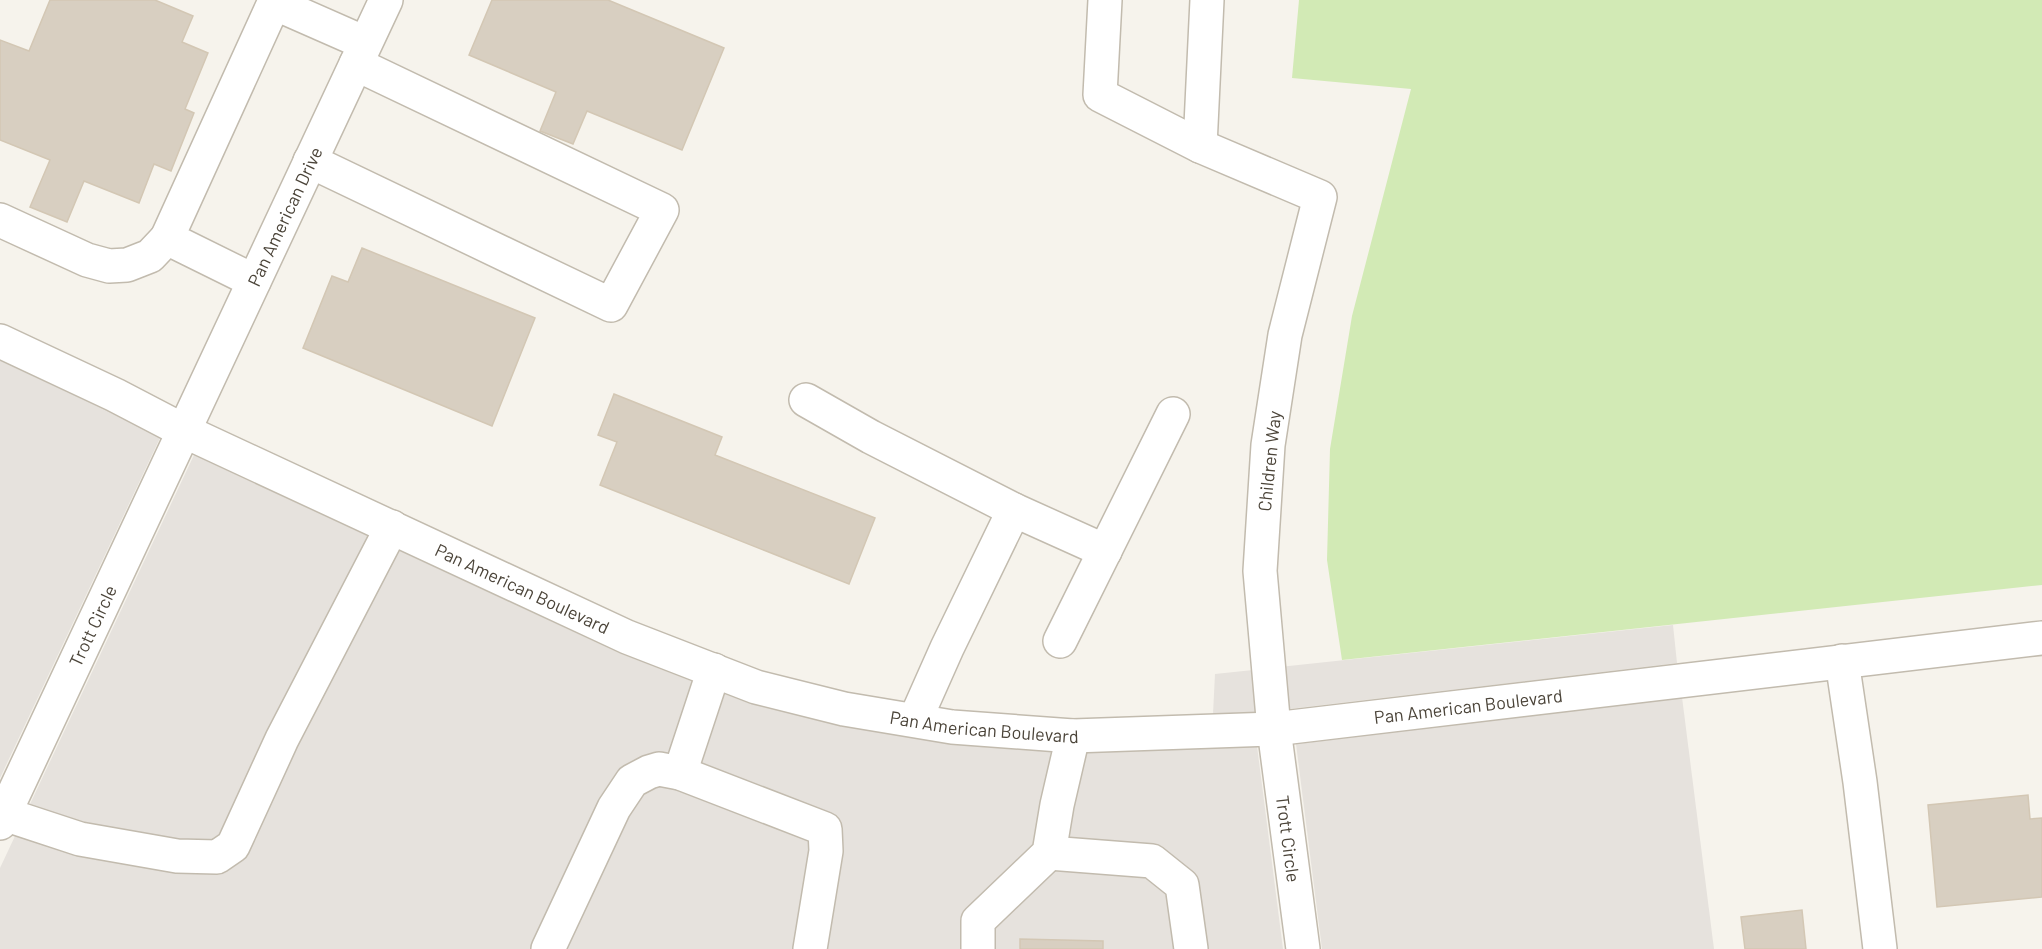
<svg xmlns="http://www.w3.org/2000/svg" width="2042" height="949" font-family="Barlow,sans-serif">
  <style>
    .industrial { fill: #e6e2dd }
    .green { fill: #d2eab5 }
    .building { fill: #d8cfc1; stroke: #d3c7b4; stroke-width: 1.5 }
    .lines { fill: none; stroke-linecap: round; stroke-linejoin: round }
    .minor-casing { stroke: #c2bbae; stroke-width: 36 }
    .minor { stroke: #fff; stroke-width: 33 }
    .labels { text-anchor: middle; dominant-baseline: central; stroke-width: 4.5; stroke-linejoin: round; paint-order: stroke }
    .street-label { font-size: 18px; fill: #4b4439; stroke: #fff }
  </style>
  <rect width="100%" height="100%" fill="#f6f3ec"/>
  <g class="industrial">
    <polygon points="0,361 106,410 160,438 0,778"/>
    <polygon points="194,455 619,653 748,703 839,725 950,744 1071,753 1257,746 1283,949 0,949 0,868"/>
    <polygon points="1673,625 1677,663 1272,711 1213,714 1215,674"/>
    <polygon points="1682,697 1714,949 1322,949 1296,744"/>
  </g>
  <polygon class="green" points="1299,0 2042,0 2042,585 1342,660 1327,560 1330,449 1352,316 1411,89 1292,78"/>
  <g class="building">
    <polygon points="50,0 155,0 193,16 182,42 208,53 185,109 194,113 171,171 154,164 139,203 84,181 67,222 30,207 50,160 0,140 0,40 29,51"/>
    <polygon points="492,0 608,0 724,48 682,150 587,111 573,144 540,131 556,92 469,55"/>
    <polygon points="362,248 535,318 492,426 303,348 332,276 348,282"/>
    <polygon points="614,394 722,437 715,455 875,518 849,584 600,485 617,442 598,435"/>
    <polygon points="2028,795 2030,819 2042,818 2042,897 1937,907 1928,805"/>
    <polygon points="1802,910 1806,949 1745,949 1741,917"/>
    <polygon points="1020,939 1103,941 1103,949 1020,949"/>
  </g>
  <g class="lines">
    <g class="minor-casing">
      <g id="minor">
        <path id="s1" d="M1105,0l-5,95 100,51 120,51 -35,138 -17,110 -8,126 14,158 29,220"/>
        <polyline points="1200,146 1207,0"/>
        <polyline points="310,161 611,305 662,210 356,64"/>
        <polyline points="0,220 87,260 109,266 127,265 150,256 167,238"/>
        <polyline points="254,281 167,238 274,3 365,43"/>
        <path id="s2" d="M0,341l115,54 69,36 443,206 129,50 88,22 108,18 121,9 201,-7 768,-91"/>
        <polyline points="806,400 871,437 1014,510 947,648 915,720"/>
        <polyline points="1014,510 1105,551"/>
        <polyline points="1060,641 1173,414"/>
        <polyline points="1842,661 1860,782 1880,949"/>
        <polyline points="680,773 714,670"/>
        <polyline points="4,814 80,839 177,856 217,857 233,846 282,739 392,527"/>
        <path id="s3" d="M0,823l386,-823"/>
        <polyline points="1049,853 1152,861 1182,885 1191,949"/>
        <polyline points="548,949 614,808 632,781 649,772 659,769 680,773 825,829 826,851 810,949"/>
        <polyline points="978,949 978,921 1049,853 1057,805 1073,736"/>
      </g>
    </g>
    <use href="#minor" class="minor"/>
  </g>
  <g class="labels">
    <g class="street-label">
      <text stroke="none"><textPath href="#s3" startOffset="670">Pan American Drive</textPath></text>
      <text transform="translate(1269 461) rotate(-84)">Children Way</text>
      <text stroke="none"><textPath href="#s2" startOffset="578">Pan American Boulevard</textPath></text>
      <text stroke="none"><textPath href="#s3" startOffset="218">Trott Circle</textPath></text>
      <text stroke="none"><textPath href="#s2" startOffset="1550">Pan American Boulevard</textPath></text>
      <text stroke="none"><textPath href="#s2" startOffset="1064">Pan American Boulevard</textPath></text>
      <text stroke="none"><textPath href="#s1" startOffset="987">Trott Circle</textPath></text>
    </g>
  </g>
</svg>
